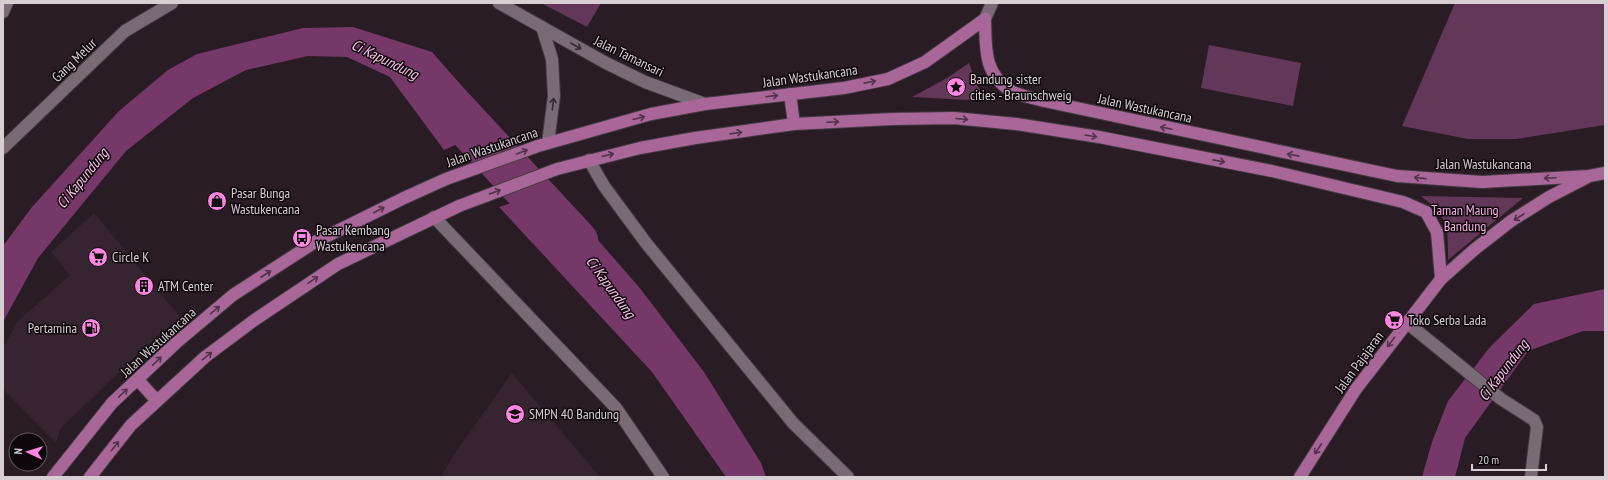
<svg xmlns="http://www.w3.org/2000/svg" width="1608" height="480" font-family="'PT Sans Narrow',sans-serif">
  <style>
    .built { fill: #362431 }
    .green { fill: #623757 }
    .water { fill: #763868 }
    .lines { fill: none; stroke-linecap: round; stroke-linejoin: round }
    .river { stroke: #763868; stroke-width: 45 }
    .street-casing { stroke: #443a41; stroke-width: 14 }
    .secondary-casing { stroke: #443a41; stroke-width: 14 }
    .primary-casing { stroke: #443a41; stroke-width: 14 }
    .street { stroke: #796a75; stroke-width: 12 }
    .secondary { stroke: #796a75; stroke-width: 12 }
    .primary { stroke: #a86699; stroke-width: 12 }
    .oneway { stroke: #332a31 }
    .oneway2 { stroke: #53324b }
    .labels { text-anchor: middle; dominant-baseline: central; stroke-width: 3; stroke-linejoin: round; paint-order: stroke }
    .street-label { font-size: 14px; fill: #d7ced4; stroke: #0e080c }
    .poi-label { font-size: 14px; fill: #d7ced4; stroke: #0e080c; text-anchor: start }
    .park-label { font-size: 14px; fill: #f8aee4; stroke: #0e080c }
    .water-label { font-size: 15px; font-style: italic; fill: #f9c1e9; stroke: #0e080c }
  </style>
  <rect width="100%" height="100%" fill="#291c25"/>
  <g class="built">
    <polygon points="94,213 181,318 158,335 60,429 56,443 3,389 3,347 18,321 70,275 51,252"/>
    <polygon points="512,373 600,477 441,477 453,456"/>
  </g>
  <g class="green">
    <polygon points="541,3 601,3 587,27"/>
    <polygon points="1455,3 1605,3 1605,125 1516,139 1468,139 1402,126"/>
    <polygon points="1209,45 1301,63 1293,106 1201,88"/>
    <polygon points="969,63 977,85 987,101 912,97 947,78"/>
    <path d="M1421,196l102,2 -75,62c0,-34 1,-42 -27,-64z"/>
  </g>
  <g class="water">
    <polygon points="353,27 432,52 497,126 444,150 390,77 347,57 308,56 246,70 193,98 126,151 38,258 3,322 3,246 32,207 119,111 168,70 197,54 303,28"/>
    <polygon points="554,190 639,287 704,372 761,463 766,477 726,477 652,372 499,207"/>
    <polygon points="1605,289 1605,331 1583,331 1528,351 1465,438 1455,477 1422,477 1432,442 1448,401 1490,347 1534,304"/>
  </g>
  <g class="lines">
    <polyline class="river" points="434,89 576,242"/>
    <g class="street-casing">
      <g id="street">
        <polyline points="3,12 7,3"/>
        <polyline points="3,148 125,31 172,3"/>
        <polyline points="589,160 604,186 646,243 793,423 848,477"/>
        <polyline points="434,217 616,408 663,477"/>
        <polyline points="1406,322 1501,399 1534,420 1537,427 1531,477"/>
      </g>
    </g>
    <g class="secondary-casing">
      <g id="secondary">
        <polyline points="499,3 606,63 645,82 705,104"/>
        <polyline points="985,19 992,3"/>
        <polyline points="542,27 552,59 554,96 548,143"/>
      </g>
    </g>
    <g class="primary-casing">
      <g id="primary">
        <path d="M985,19c1,29 -2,54 26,72 9,5 23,7 33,10l353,75 85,6 107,-6 16,-3"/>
        <polyline points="790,94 794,124"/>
        <polyline points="138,380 157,401"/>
        <polyline points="53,477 112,403 176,343 233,295 315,242 404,198 446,179 538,146 651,114 705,104 844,88 888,79 925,62 985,19"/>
        <polyline points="90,477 131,425 205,357 253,321 338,264 459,206 557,169 640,148 695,138 794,124 892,119 954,118 1016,124 1099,137 1272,171 1403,202 1426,212 1437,232 1441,279"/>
        <polyline points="1300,477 1356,389 1441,279 1475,249 1511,221 1549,197 1586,178"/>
      </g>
    </g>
    <use href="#street" class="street"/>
    <use href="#secondary" class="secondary"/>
    <use href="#primary" class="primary"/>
  </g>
  <defs><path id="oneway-shaft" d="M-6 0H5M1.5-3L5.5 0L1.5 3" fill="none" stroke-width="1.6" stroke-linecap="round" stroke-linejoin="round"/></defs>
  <g class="oneway">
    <use href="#oneway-shaft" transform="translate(576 46) rotate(30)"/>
    <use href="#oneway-shaft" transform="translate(553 104) rotate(-83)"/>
  </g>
  <g class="oneway2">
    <use href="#oneway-shaft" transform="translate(870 82) rotate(-11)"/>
    <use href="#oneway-shaft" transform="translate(772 96) rotate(-7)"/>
    <use href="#oneway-shaft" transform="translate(639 118) rotate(-14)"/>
    <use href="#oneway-shaft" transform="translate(962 119) rotate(5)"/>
    <use href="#oneway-shaft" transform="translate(833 122) rotate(-3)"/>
    <use href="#oneway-shaft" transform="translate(1166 128) rotate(-168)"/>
    <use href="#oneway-shaft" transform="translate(736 133) rotate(-8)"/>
    <use href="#oneway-shaft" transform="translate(1091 136) rotate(9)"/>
    <use href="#oneway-shaft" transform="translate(522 152) rotate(-20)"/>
    <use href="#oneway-shaft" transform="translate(608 155) rotate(-13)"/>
    <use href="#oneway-shaft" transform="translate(1293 155) rotate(-169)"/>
    <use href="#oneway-shaft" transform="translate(1219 161) rotate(11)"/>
    <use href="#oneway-shaft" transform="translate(1420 178) rotate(-174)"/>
    <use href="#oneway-shaft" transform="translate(1550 178) rotate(177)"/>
    <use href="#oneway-shaft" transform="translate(495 192) rotate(-20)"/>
    <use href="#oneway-shaft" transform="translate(379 210) rotate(-27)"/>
    <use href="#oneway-shaft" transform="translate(1519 217) rotate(147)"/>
    <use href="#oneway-shaft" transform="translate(266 274) rotate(-33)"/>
    <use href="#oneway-shaft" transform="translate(313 280) rotate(-34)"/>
    <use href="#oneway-shaft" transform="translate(215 310) rotate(-40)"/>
    <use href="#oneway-shaft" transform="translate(1391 342) rotate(127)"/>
    <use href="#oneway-shaft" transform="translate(207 356) rotate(-39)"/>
    <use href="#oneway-shaft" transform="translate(157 361) rotate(-43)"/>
    <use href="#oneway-shaft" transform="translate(123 393) rotate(-43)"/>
    <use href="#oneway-shaft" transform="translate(115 446) rotate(-52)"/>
    <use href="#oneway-shaft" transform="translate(1318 449) rotate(123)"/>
  </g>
  <defs>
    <g id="sight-disc" transform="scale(1)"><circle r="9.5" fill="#fd86e1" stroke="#0e080c"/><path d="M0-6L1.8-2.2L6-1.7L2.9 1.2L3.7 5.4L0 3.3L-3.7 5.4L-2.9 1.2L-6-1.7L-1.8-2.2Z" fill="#111"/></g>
    <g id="shop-disc" transform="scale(1)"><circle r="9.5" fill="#fd86e1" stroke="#0e080c"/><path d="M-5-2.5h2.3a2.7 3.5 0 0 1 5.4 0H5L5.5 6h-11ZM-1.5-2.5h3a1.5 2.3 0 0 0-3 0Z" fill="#111"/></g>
    <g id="bus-disc" transform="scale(1)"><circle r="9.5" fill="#fd86e1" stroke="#0e080c"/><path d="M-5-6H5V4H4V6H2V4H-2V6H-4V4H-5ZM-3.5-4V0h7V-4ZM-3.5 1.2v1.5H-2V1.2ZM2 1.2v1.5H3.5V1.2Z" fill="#111"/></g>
    <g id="supermarket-disc" transform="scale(1)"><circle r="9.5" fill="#fd86e1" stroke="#0e080c"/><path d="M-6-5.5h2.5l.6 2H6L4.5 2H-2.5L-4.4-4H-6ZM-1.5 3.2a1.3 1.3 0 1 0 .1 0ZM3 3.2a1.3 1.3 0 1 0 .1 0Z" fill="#111"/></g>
    <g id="building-disc" transform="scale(1)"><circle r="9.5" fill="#fd86e1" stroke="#0e080c"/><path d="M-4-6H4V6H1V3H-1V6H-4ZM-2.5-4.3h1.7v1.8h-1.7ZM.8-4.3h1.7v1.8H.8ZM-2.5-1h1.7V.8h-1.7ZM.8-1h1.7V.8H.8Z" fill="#111"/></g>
    <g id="fuel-disc" transform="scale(1)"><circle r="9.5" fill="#fd86e1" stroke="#0e080c"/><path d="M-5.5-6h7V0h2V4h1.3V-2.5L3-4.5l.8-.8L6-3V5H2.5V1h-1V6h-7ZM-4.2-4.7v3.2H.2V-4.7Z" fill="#111"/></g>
    <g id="school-disc" transform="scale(1)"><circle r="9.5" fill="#fd86e1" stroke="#0e080c"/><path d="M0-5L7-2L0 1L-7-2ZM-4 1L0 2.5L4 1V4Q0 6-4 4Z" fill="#111"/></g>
  </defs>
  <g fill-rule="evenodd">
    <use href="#sight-disc" x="956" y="87"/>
    <use href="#shop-disc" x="217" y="201"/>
    <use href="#bus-disc" x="302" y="238"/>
    <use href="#supermarket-disc" x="98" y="257"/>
    <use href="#building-disc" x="144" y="286"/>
    <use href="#supermarket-disc" x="1394" y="320"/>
    <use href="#fuel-disc" x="91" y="328"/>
    <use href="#school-disc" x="515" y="414"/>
  </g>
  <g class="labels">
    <g class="street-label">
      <text transform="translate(629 56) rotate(26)">Jalan Tamansari</text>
      <text transform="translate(74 60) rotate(-44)">Gang Melur</text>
      <text transform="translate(810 76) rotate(-8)">Jalan Wastukancana</text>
      <text transform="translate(1145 108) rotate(12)">Jalan Wastukancana</text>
      <text transform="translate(492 147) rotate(-19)">Jalan Wastukancana</text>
      <text x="1484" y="164">Jalan Wastukancana</text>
      <text transform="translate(158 342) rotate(-42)">Jalan Wastukancana</text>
      <text transform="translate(1359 362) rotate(-54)">Jalan Pajajaran</text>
    </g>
    <g class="poi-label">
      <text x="970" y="79">Bandung sister<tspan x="970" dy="16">cities - Braunschweig</tspan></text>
      <text x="231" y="193">Pasar Bunga<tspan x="231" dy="16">Wastukencana</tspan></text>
      <text x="316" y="230">Pasar Kembang<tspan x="316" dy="16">Wastukencana</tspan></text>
      <text x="112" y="257">Circle K</text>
      <text x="158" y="286">ATM Center</text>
      <text x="1408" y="320">Toko Serba Lada</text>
      <text x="77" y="328" text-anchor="end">Pertamina</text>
      <text x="529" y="414">SMPN 40 Bandung</text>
    </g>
    <g class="park-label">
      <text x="1465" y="210">Taman Maung<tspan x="1465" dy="16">Bandung</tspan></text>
    </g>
    <g class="water-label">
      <text transform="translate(385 59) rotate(26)">Ci Kapundung</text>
      <text transform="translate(82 178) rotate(-51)">Ci Kapundung</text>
      <text transform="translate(611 287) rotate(54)">Ci Kapundung</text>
      <text transform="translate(1503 370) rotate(-53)">Ci Kapundung</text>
    </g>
  </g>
  <rect width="1608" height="480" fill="none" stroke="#d7ced4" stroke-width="8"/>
  <g transform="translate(28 452) rotate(274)"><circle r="19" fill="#0e080c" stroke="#5e575c"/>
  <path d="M0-3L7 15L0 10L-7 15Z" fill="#fd86e1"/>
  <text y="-6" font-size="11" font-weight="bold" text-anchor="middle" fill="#d7ced4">N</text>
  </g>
  <path d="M1472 464v6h74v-6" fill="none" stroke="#d7ced4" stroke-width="2"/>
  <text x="1478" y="464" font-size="12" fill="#d7ced4" stroke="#0e080c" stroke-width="3" paint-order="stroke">20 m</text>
</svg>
